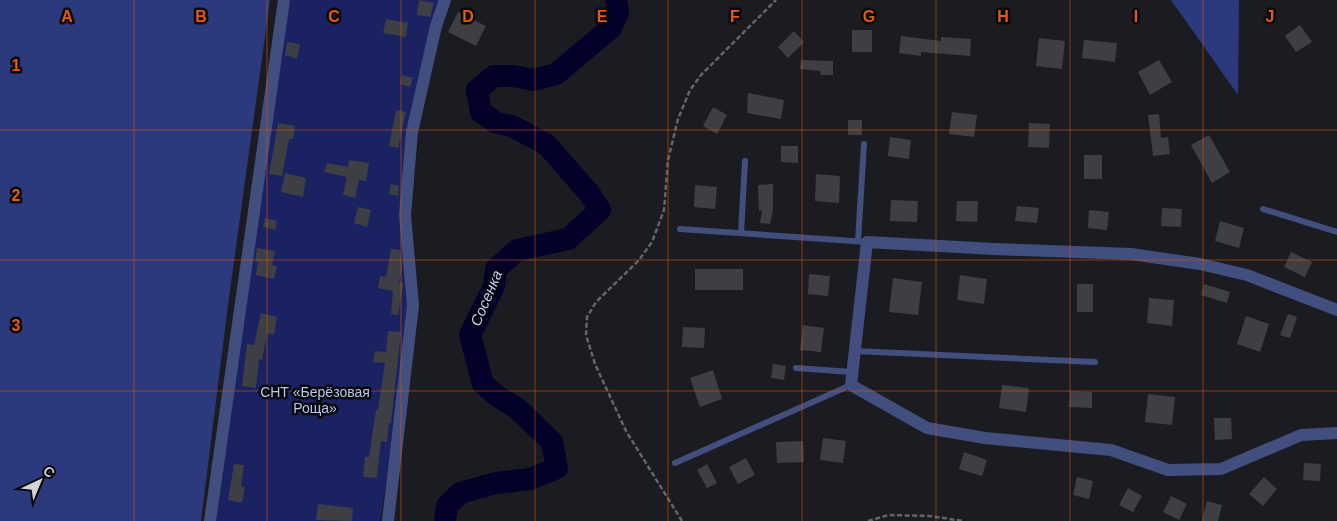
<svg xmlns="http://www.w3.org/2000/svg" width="1337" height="521" font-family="Helvetica,sans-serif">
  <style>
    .green { fill: #1a2261 }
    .forest { fill: #2c397c }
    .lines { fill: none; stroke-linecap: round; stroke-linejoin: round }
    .river { stroke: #03002a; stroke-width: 22 }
    .building { fill: #3d3f44 }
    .path { stroke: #64656a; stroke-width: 2.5; stroke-dasharray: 5 2.5; stroke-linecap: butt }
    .lane { stroke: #424e7d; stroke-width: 6 }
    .street { stroke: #424e7d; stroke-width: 12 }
    .grid { fill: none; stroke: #e8590c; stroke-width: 1; stroke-opacity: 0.55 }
    .labels { text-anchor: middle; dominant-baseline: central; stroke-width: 5; stroke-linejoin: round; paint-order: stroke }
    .park-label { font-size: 14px; fill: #b9c6ee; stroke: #060709 }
    .water-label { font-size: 15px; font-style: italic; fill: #c0cdf5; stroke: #060709 }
    .grid-label { font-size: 16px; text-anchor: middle; font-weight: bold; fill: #e8590c; stroke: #060709; stroke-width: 5; stroke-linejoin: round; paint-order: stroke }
  </style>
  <rect width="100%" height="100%" fill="#1b1c21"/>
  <polygon class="green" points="285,0 441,0 405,173 410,306 395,425 380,521 216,521"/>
  <g class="forest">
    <polygon points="0,0 270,0 228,305 201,521 0,521"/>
    <polygon points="1171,0 1239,0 1238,95"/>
  </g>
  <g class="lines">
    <polyline class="river" points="445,521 447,506 460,493 496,483 530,479 557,468 552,442 518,409 497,396 483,384 470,335 494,286 496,269 517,250 568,239 600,210 589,193 547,145 512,126 497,123 481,112 477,90 494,76 513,76 533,80 556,74 611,28 618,12 616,0"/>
  </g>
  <g class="building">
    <polygon points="419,0 434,3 430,17 417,15"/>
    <polygon points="458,12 486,26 476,46 448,32"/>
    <polygon points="386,19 408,23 406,37 383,33"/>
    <polygon points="1300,25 1312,42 1296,52 1285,36"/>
    <rect x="852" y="30" width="20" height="22"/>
    <polygon points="794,31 804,42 788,58 778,47"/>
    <polygon points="901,36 941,41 941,37 971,39 970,56 921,52 921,56 899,53"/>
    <polygon points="1039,38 1065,41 1062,69 1036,66"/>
    <polygon points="1084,40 1117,43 1115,62 1082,58"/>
    <polygon points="287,42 300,44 297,59 285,55"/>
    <polygon points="801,60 833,61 833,75 821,75 820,71 800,69"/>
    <polygon points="1159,60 1172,82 1150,95 1138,72"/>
    <polygon points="402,75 413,78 410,87 400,84"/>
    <polygon points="748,93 784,100 781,119 747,113"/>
    <polygon points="713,107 727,115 717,134 703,126"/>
    <polygon points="396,110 406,112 398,148 389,146"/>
    <polygon points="952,112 977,115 974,137 949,134"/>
    <polygon points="1159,114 1161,138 1168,137 1170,154 1153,156 1148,115"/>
    <rect x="848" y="120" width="14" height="15"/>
    <polygon points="278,123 295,126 293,139 289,139 282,176 269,174"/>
    <polygon points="1029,123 1050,124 1049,148 1028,147"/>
    <polygon points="1209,135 1230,172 1212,183 1191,145"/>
    <polygon points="890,137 911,140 909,159 888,156"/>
    <polygon points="781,146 798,146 798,163 781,162"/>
    <rect x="1084" y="155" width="18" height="24"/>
    <polygon points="349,160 369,163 366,181 359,180 355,198 343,195 347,177 324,172 327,163 348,167"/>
    <polygon points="285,173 306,178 303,197 281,192"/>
    <polygon points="816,174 840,176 839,203 815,201"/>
    <polygon points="391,184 399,186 398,196 389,194"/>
    <polygon points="773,184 773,210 770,224 760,223 762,210 759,211 758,185"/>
    <polygon points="695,185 717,187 715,209 694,207"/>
    <polygon points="891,200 918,201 917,222 890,221"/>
    <polygon points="957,201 978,201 977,222 956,221"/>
    <polygon points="1017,206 1039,208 1037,223 1015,221"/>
    <polygon points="358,207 371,210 367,227 354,223"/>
    <polygon points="1162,208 1182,209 1181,227 1161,226"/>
    <polygon points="1089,210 1109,212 1107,230 1088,228"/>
    <polygon points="265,218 277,221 275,230 263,227"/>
    <polygon points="1220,221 1244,228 1239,248 1215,241"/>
    <polygon points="257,248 275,251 272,265 277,266 274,279 256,275 258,262 255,261"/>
    <polygon points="391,249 400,250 402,268 399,282 403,283 403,287 398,315 391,314 393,291 378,288 380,276 386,277"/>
    <polygon points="1291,252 1312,262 1305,277 1284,267"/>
    <rect x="695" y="269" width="48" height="21"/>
    <polygon points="809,274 830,276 828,296 808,294"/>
    <polygon points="960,275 987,279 984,304 957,300"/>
    <polygon points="893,278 922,282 918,315 889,312"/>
    <rect x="1077" y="284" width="16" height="28"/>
    <polygon points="1204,284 1230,292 1227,303 1201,295"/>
    <polygon points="1149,298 1174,300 1172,326 1147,323"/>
    <polygon points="261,313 277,317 274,335 267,333 262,360 259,359 256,388 242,386 247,344 254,345"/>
    <polygon points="1288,314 1297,317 1290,338 1280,335"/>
    <polygon points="1246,316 1269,324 1260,352 1237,344"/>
    <polygon points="803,325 824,328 821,352 800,350"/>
    <polygon points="683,327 705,328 704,348 682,347"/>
    <polygon points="388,331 401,332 391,423 389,423 387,442 381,441 377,478 363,477 365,457 369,457 376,410 378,410 385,363 373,362 375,351 386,352"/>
    <polygon points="773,364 786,366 784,380 771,378"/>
    <polygon points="713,370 722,399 700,407 690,378"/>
    <polygon points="1002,385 1029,388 1026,412 999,408"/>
    <polygon points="1070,391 1092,392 1092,408 1069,407"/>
    <polygon points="1148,394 1175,397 1172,425 1145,422"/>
    <polygon points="1214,418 1231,418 1232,439 1215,440"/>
    <polygon points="823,438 846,441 843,463 820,460"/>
    <polygon points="803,441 804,462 777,463 776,442"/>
    <polygon points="964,452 987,460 982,476 959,469"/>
    <polygon points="746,458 755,475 738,484 729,467"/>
    <polygon points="1304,463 1321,464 1320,481 1303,480"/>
    <polygon points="234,464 244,465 241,486 245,487 242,503 228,500"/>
    <polygon points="707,464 717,483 707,488 697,470"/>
    <polygon points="1077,477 1093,481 1089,499 1073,495"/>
    <polygon points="1264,477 1277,489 1263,506 1249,494"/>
    <polygon points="1128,488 1142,496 1133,512 1119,505"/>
    <polygon points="1171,496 1187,504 1179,520 1163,512"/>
    <polygon points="1207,501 1222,505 1218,521 1202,521"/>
    <polygon points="318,504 353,508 352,521 316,520"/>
  </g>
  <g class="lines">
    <g class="path">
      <polyline points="682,521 626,431 595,364 586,335 587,317 596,302 639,260 652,242 664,210 668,160 678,119 690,90 701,75 776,0"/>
      <polyline points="868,521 889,515 930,516 963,521"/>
    </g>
    <g class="lane">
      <polyline points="1263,209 1337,232"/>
      <polyline points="680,229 867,242"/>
      <polyline points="741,233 745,161"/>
      <polyline points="858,241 864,144"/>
      <polyline points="854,351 1095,362"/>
      <polyline points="796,368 852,372"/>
      <polyline points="675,463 851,385"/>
    </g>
    <g class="street">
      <polyline points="1337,310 1247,275 1200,264 1131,254 994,249 867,242 851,385 927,428 985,438 1111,450 1168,470 1221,469 1301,435 1337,433"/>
      <polyline points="210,521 284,0"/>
      <polyline points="388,521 413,305 405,215 412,132 436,26 445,0"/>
    </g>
  </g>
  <path class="grid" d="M134,0v521M267,0v521M401,0v521M535,0v521M668,0v521M802,0v521M936,0v521M1070,0v521M1203,0v521M0,130h1337M0,260h1337M0,391h1337"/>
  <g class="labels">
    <g class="park-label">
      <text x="315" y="392">СНТ «Берёзовая<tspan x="315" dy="16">Роща»</tspan></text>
    </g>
    <g class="water-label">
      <text transform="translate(486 298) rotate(-67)">Сосенка</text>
    </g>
  </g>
  <g class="grid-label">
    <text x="67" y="22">A</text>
    <text x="201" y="22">B</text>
    <text x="334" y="22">C</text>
    <text x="468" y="22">D</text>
    <text x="602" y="22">E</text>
    <text x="735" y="22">F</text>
    <text x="869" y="22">G</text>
    <text x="1003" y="22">H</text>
    <text x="1136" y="22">I</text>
    <text x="1270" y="22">J</text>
    <text x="16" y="71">1</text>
    <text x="16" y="201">2</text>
    <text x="16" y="331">3</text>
  </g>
  <g transform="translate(40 481) rotate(44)" stroke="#060709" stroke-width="4" paint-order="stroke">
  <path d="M0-4L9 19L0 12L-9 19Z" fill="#d2d3d7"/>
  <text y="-8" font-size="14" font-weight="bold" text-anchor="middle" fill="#d2d3d7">С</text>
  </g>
</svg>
